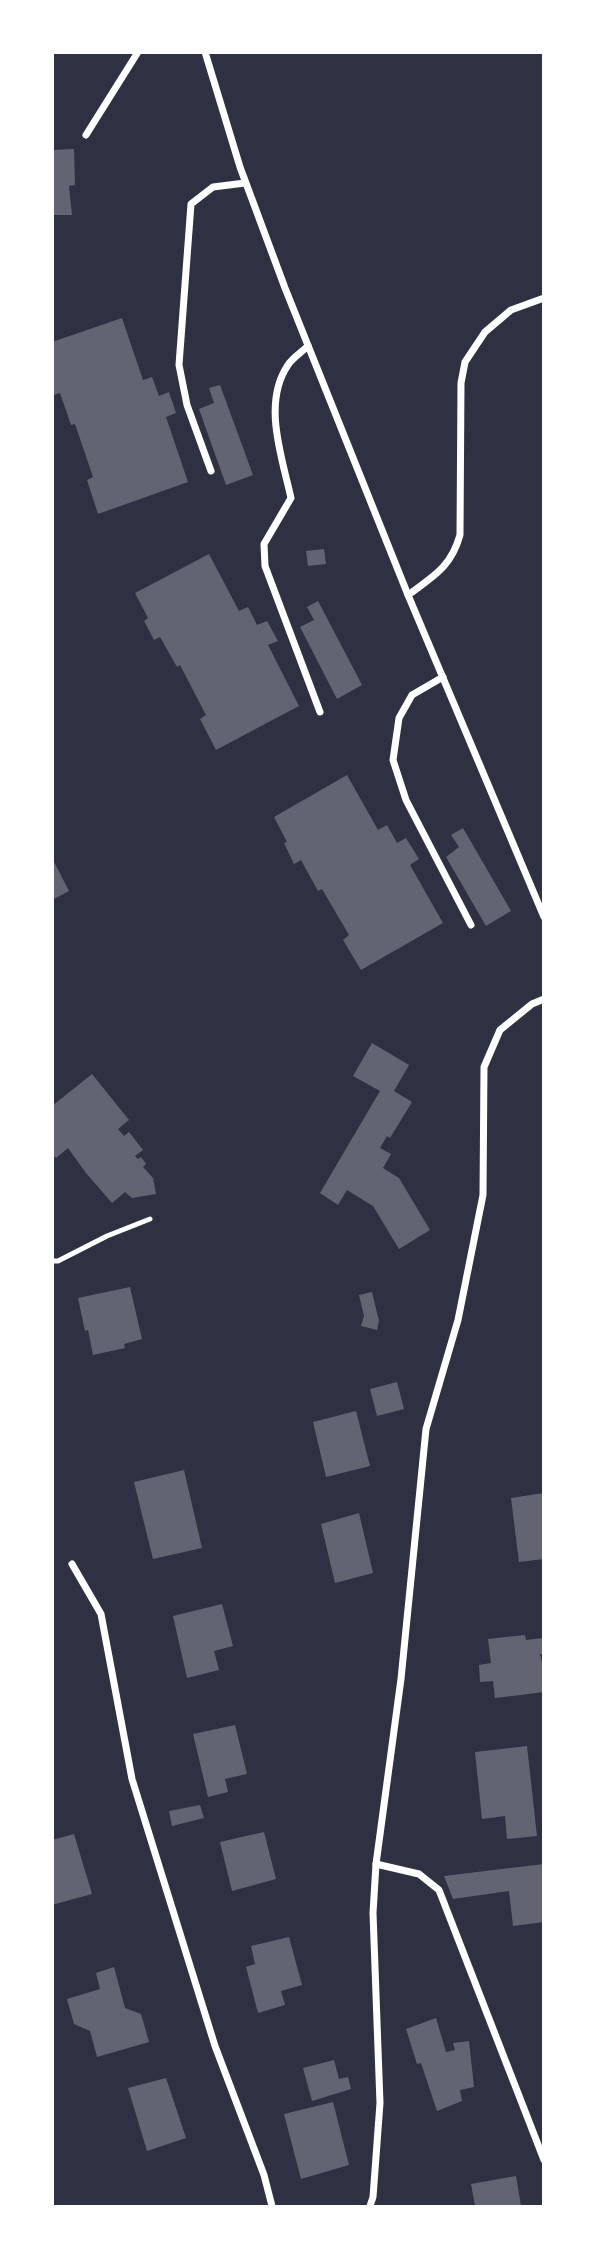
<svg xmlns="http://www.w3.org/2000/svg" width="596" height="2259" font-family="'Golos Text',sans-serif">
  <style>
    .building { fill: #626471 }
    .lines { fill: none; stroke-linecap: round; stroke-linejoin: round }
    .service { stroke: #fff; stroke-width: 5 }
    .minor { stroke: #fff; stroke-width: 7 }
  </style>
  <rect width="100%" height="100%" fill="#2d3142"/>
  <g class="building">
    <polygon points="74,149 75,185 69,186 72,215 52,215 52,150"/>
    <polygon points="122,318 143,380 152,377 159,396 169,392 176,413 166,417 188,482 98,514 87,480 93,477 75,424 71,425 60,393 54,395 52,390 52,342"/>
    <polygon points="220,385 253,475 226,485 199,409 214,403 209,388"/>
    <polygon points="324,549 326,564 308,566 306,551"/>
    <polygon points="209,554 239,611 248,607 257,625 267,621 278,641 268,645 299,706 216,750 200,719 206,715 180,665 177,667 160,637 154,640 144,621 148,618 135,593"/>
    <polygon points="318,601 362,685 337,699 300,627 314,620 307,607"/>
    <polygon points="347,775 378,830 387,825 397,843 406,838 419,859 410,865 443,923 361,970 343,940 349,935 322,889 318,891 301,860 294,864 284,843 287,842 274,817"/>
    <polygon points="463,828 511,911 486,926 446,857 459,847 451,835"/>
    <polygon points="52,858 69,891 52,900"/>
    <polygon points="372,1043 409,1065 394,1091 412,1102 390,1138 387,1136 380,1148 391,1154 383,1168 399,1178 430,1230 399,1249 373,1206 347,1190 338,1205 320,1193 380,1091 353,1076"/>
    <polygon points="92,1074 129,1120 118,1129 124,1136 129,1132 143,1150 135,1156 138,1159 141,1157 146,1164 143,1167 153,1178 156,1194 132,1198 125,1192 112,1203 86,1173 68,1148 56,1158 52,1154 52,1106"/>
    <polygon points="130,1287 142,1339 124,1344 125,1348 93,1355 88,1330 85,1331 78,1298"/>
    <polygon points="372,1292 379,1321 377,1330 361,1326 364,1316 359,1295"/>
    <polygon points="397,1382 404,1409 377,1416 370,1389"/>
    <polygon points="356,1411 370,1466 326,1477 313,1422"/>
    <polygon points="184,1470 202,1548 153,1559 134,1482"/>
    <polygon points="544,1493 544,1559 519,1562 511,1498"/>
    <polygon points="359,1513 373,1573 335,1583 321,1524"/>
    <polygon points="222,1604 233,1646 214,1651 219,1670 187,1678 173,1616"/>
    <polygon points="525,1635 526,1640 543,1638 544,1654 540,1654 544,1670 544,1692 495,1698 493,1681 480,1682 479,1665 491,1663 488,1639"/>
    <polygon points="235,1725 247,1774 225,1779 228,1792 208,1797 193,1734"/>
    <polygon points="527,1746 537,1836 507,1839 505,1816 482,1819 475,1752"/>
    <polygon points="200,1805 204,1818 172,1826 169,1811"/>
    <polygon points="264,1832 276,1879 232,1891 220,1842"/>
    <polygon points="74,1834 92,1894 52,1905 52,1840"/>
    <polygon points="544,1864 544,1922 513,1926 509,1891 453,1899 444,1876"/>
    <polygon points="289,1937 302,1985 281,1991 285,2005 258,2013 246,1967 255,1964 251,1946"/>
    <polygon points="114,1967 125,2008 141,2014 149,2042 97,2057 90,2031 74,2024 67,1999 100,1989 96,1973"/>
    <polygon points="436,2018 446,2052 455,2050 453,2043 469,2041 474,2087 460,2090 462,2101 437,2111 421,2063 417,2064 406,2029"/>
    <polygon points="334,2060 339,2079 348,2077 351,2089 312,2101 303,2068"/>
    <polygon points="166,2078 186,2138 147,2151 128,2088"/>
    <polygon points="333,2102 349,2165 301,2179 284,2114"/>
    <polygon points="516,2176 521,2206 475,2206 471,2184"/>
  </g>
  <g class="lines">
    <polyline class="service" points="52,1261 58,1261 107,1236 150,1219"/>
    <g class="minor">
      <polyline points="205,52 240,167 285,288 408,595 544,917"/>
      <polyline points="86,135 138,52"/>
      <path d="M308,346c-6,6 -16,12 -20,19 -26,38 -6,92 3,133l-27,46 1,22 55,146"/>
      <polyline points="211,471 187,405 179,365 191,204 213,187 245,183"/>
      <path d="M408,595c26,-19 43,-28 52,-60l1,-152 4,-21 20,-30 26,-22 33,-12"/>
      <polyline points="443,677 412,695 399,718 393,760 406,800 471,925"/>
      <polyline points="72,1564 101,1614 132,1779 215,2046 264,2175 272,2206"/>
      <polyline points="376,1864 419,1874 439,1890 544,2160"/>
      <polyline points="370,2206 373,2197 380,2103 373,1913 376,1864 401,1679 426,1429 458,1320 483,1195 484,1067 500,1030 532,1004 544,999"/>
    </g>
  </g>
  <rect width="596" height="2259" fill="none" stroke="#ffffff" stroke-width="108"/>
</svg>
